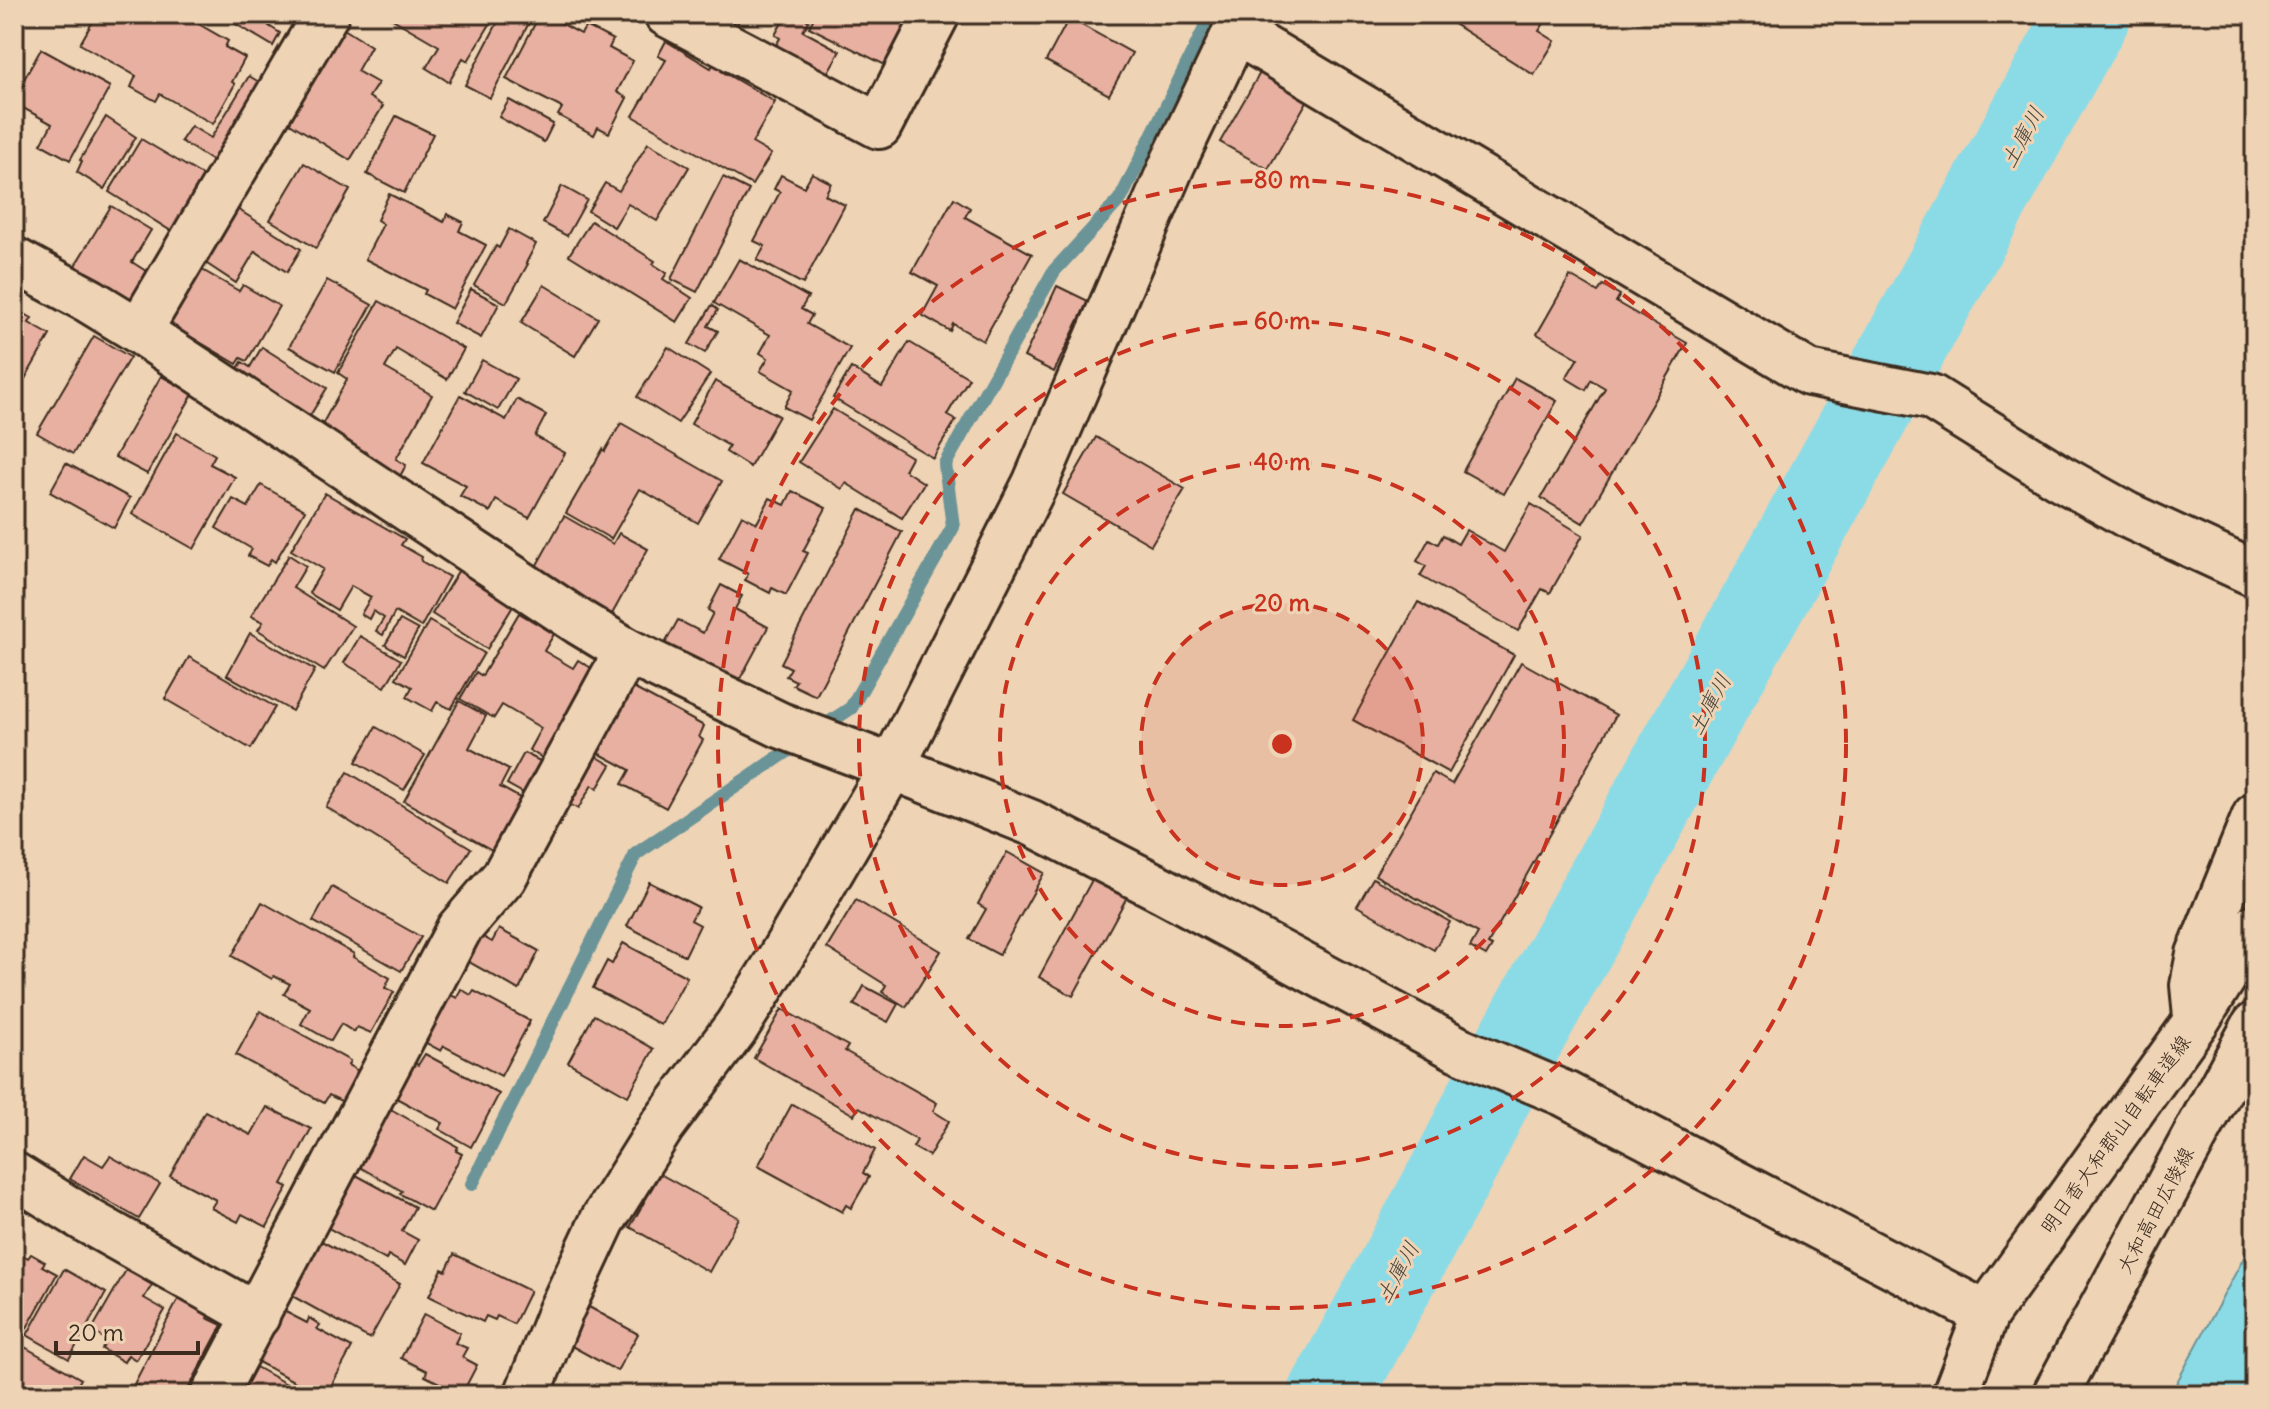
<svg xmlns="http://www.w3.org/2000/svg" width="2269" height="1409" font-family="Delius,'Klee One',sans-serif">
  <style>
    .water { fill: #8bdbe7; stroke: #6b9497; stroke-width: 2 }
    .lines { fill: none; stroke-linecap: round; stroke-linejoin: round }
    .stream { stroke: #6b9497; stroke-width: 14 }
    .river { stroke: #8bdbe7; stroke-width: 84 }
    .building { fill: #e8b0a0; stroke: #3b2a1e; stroke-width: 2 }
    .street-casing { stroke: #3b2a1e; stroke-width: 50 }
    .secondary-casing { stroke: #3b2a1e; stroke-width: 50 }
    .street { stroke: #eed3b5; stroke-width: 44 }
    .secondary { stroke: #eed3b5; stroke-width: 44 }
    .ring { fill: none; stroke: #c8321e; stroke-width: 4; stroke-dasharray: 14 10 }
    .labels { text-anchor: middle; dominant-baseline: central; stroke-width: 6; stroke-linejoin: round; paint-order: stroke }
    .street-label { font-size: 20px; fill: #3b2a1e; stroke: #eed3b5 }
    .water-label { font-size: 22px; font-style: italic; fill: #47453c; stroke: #eed3b5 }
    .centre { fill: #c8321e; stroke: #eed3b5; stroke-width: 4 }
    .ring-label { font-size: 24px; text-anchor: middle; font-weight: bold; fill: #c8321e; stroke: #eed3b5; stroke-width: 6; stroke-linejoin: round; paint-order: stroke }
  </style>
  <rect width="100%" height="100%" fill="#eed3b5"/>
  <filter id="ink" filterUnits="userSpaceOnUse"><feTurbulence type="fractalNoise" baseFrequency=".0125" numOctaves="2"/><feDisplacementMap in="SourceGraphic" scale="16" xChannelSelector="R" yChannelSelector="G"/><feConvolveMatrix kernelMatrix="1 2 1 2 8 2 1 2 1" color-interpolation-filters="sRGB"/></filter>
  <g filter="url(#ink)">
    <polygon class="water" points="2255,1237 2255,1395 2170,1395"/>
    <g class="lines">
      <g class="stream">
        <polyline points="818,730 851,708 953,527 945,464 1054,271 1121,198 1212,14"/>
        <polyline points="472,1184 636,854 801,742"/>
      </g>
      <polyline class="river" points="1330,1395 1460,1157 1489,1097 2089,14"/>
    </g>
    <g class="building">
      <polygon points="97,14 181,14 228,41 225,47 245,58 232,82 235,84 213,124 160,94 156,101 131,87 136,76 80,44"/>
      <polygon points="219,14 276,14 269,26 280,33 273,46"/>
      <polygon points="384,14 496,14 468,61 463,58 449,82 426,68 439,46"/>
      <polygon points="502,14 513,14 529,23 490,98 465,85"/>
      <polygon points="540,14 544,14 581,34 586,26 613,40 609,48 633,61 617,92 627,98 609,133 598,127 594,135 558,115 562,108 506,79"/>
      <polygon points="702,14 743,14 733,31"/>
      <polygon points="787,14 797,14 809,21 803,31 840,51 820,86 769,58 780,38 775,35"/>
      <polygon points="816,14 904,14 912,18 887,66 809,27"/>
      <polygon points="1438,14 1550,14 1539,31 1555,41 1534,75"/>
      <polygon points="1069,18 1132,53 1109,95 1046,61"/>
      <polygon points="336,24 371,46 357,71 378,83 369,97 383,106 350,160 280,117"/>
      <polygon points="666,41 711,68 716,59 725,65 721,71 775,102 752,143 771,154 752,185 633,116 666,60 658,56"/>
      <polygon points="41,49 110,87 70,160 41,144 52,124 14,103 14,97"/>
      <polygon points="1261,71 1309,98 1268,169 1220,142"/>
      <polygon points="249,76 266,86 217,164 181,141 191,126 211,138"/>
      <polygon points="509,100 553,124 544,142 499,117"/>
      <polygon points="396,116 433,134 404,193 367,174"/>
      <polygon points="106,117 136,137 104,189 77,172 82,161 80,160"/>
      <polygon points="141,139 212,181 179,236 109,192"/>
      <polygon points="648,143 689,167 657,221 628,204 614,227 588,211 605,183 619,191"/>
      <polygon points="304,163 350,190 316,248 270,220"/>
      <polygon points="812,173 831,183 825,195 845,205 803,284 757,260 765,246 754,241 780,192 774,189 781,175 804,187"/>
      <polygon points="723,177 749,190 697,292 671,279"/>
      <polygon points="562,186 587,200 567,236 543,223"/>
      <polygon points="389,194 444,222 447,214 463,222 459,231 486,245 452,309 424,294 426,290 365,259 383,224 377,220"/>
      <polygon points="954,198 970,208 965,217 1032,254 983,341 953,324 950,331 922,315 938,286 912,272"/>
      <polygon points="111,206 151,230 132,262 152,275 132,309 71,272"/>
      <polygon points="234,207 301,249 287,272 255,251 236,283 201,260"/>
      <polygon points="591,221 655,261 653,264 667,273 663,279 692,298 677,322 569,255"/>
      <polygon points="509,229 536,244 526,263 528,264 506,303 474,285 496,246 499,248"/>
      <polygon points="739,259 808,297 801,309 812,315 807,324 850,348 809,420 784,407 793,390 760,371 768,358 760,353 770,335 714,303"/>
      <polygon points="197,267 239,291 243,285 279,306 247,361 241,358 237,364 157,317"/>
      <polygon points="1570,276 1598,292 1603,285 1620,295 1616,302 1687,343 1583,523 1541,498 1605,388 1591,380 1586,390 1566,378 1578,358 1537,334"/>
      <polygon points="327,280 372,305 335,372 289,347"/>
      <polygon points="544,285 598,318 575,356 521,323"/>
      <polygon points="1057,286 1088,301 1054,372 1024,357"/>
      <polygon points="471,289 499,304 481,338 453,323"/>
      <polygon points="379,301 464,349 447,379 396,349 385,368 432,395 396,459 406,465 398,480 382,471 385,467 319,430 347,379 338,373"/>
      <polygon points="712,305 718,310 708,326 718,331 705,353 689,344"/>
      <polygon points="14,308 32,318 29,323 50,335 14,398"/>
      <polygon points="94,336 130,357 73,454 37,433"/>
      <polygon points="909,342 969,378 947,415 956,420 933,458 833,398 851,368 882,387"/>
      <polygon points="262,347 327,388 306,422 233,377 242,362 250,367"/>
      <polygon points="668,347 710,374 678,423 637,397"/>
      <polygon points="482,360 516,379 498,410 465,391"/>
      <polygon points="161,376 193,394 147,474 115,457"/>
      <polygon points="1515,378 1557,401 1504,494 1463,471"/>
      <polygon points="715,381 779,416 750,467 726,452 729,446 691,424"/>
      <polygon points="460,395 506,420 517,399 546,415 535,436 565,453 529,518 496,500 490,512 460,496 466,486 423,463"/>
      <polygon points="833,409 911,457 904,470 924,483 902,518 846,483 842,489 799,462"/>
      <polygon points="621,423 722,481 698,523 640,489 611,539 566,513 603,449 605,451"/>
      <polygon points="177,433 215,455 210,464 235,477 194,549 132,514"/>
      <polygon points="1096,437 1185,489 1151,545 1063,494"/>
      <polygon points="66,463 130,498 114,528 50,492"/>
      <polygon points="261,485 305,510 275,562 271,559 267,566 248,556 252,549 216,528 233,499 248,507"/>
      <polygon points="792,491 826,508 803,551 808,553 786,595 772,588 770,593 745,580 748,574 719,559 742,515 757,523 770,498 785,505"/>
      <polygon points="325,493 405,539 401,545 422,557 421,561 449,577 421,627 395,612 383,635 376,631 384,618 373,611 369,619 361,614 371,597 351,586 337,610 309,593 323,569 291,550"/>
      <polygon points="1531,504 1583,535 1550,593 1542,589 1518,631 1420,576 1426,566 1417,561 1429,539 1438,544 1443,535 1458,544 1466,530 1504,552"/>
      <polygon points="860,509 902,532 816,696 793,685 796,681 786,676 791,668 781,663"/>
      <polygon points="564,516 613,544 619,533 648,549 611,616 533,572"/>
      <polygon points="289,555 306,566 293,588 353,626 324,671 258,630 263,622 251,616"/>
      <polygon points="460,568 515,603 487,649 432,614"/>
      <polygon points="721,585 742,596 735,609 768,627 739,681 709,670 711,666 686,653 683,658 663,647 678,620 703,633 713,613 708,610"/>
      <polygon points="1418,602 1514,655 1449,773 1353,720"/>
      <polygon points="519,613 554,634 544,651 573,668 578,660 598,672 551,763 529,750 541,728 502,705 494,718 460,699 476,672 482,676"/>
      <polygon points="400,620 418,630 404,656 385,645"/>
      <polygon points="429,621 484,653 451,709 437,702 432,711 407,697 412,687 396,678"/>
      <polygon points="250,633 315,670 292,711 227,675"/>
      <polygon points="360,636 401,660 385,687 344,663"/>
      <polygon points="189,657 275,707 251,749 165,699"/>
      <polygon points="1521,662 1616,715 1488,944 1492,946 1486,956 1470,947 1478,933 1375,875 1433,773 1452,784"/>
      <polygon points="624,683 704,726 699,737 703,740 666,808 622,784 630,770 589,748"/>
      <polygon points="459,701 486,716 469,748 509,770 500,787 529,803 501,855 404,801"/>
      <polygon points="376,727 425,755 404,790 356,762"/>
      <polygon points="589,752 611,765 597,789 592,785 578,809 561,799"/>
      <polygon points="524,753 550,766 532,798 507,784"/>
      <polygon points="348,772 471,848 449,883 326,807"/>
      <polygon points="1007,852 1044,873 999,955 969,939 986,909 978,904"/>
      <polygon points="1093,878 1127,897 1073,996 1039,977"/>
      <polygon points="1373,878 1450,922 1434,950 1357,906"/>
      <polygon points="649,882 698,907 691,920 700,925 685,956 627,926"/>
      <polygon points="332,887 421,937 401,971 313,921"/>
      <polygon points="856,900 941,951 906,1007 882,992 886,985 827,948"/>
      <polygon points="262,902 354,954 353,957 390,978 385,988 394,992 371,1033 357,1027 354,1032 341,1024 331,1041 301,1024 310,1008 284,994 290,984 274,976 272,979 232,956"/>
      <polygon points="469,929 492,942 499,929 539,951 519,990 455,954"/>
      <polygon points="623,943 687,977 661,1025 593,988 607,961 612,964"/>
      <polygon points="864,986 898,1004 888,1022 854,1005"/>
      <polygon points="461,989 471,995 474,991 530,1021 501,1076 444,1046 441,1051 413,1036 442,991 457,998"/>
      <polygon points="782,1009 848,1046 845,1051 937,1103 933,1111 949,1121 929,1156 913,1147 917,1140 859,1107 854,1115 754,1058"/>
      <polygon points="260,1011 350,1061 348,1065 360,1072 343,1102 329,1095 324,1103 236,1055"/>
      <polygon points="594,1015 654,1049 628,1096 568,1062"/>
      <polygon points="425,1054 499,1094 471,1147 439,1129 443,1123 385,1092 403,1057 418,1065"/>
      <polygon points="792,1104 875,1150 863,1173 869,1177 851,1208 846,1205 842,1212 758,1166"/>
      <polygon points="267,1107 311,1129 282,1184 288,1187 267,1227 242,1214 238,1222 211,1208 216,1200 170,1176 205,1111 251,1135"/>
      <polygon points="387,1107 458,1147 456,1151 462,1154 431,1211 400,1194 402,1191 349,1161"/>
      <polygon points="84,1155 103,1166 110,1156 160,1184 139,1219 70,1179"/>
      <polygon points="345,1169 415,1207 402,1231 418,1240 405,1265 388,1255 386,1260 316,1221"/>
      <polygon points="660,1174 739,1218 709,1272 630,1227"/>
      <polygon points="316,1238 400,1284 370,1339 285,1292"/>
      <polygon points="14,1249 28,1258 31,1254 45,1262 42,1266 57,1274 23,1335 14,1330"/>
      <polygon points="454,1254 530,1291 514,1324 497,1316 495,1320 486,1316 483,1322 429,1296 442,1269 446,1271"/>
      <polygon points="64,1269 106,1293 69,1359 27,1335"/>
      <polygon points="126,1270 152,1285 144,1298 165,1310 136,1360 128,1355 124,1362 102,1349 107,1340 91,1331"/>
      <polygon points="180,1296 210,1312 207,1318 222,1325 185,1395 156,1395 134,1384"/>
      <polygon points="276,1307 307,1323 309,1318 320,1325 317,1329 352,1348 326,1395 319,1395 249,1357"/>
      <polygon points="589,1307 638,1334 617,1371 568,1344"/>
      <polygon points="424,1314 460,1333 455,1343 467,1348 462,1357 477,1365 462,1394 425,1376 427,1371 401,1358"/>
      <polygon points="14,1341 81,1379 72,1395 14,1395"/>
      <polygon points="256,1367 306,1395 241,1395"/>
    </g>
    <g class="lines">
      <g class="street-casing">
        <g id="street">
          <polyline points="667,14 879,126 937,14"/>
          <polyline points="1235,31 1809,373 1931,397 2059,477 2127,515 2255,574"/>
          <polyline points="14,260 90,301 139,331 579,622 627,651 780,725 892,767 1032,823 1163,890 1458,1049 1565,1094 1986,1314"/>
          <polyline points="139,331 326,14"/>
          <polyline points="2196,1017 2193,985 2199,954 2255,816"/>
          <polyline points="14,1175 88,1221 257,1316"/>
          <polyline points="214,1395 459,929 504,877 627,651"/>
          <polyline points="527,1395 561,1310 603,1220 662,1126 737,1026 780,958 892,767 1035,484 1173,163 1244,14"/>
          <polyline points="1955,1395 1986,1314 2197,1020 2255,927"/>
        </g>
      </g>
      <g class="secondary-casing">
        <polyline id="secondary" points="2055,1395 2255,1025"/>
      </g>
      <use href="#street" class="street"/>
      <use href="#secondary" class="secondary"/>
    </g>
  </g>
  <circle cx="1282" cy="744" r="141" fill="#c8321e" fill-opacity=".12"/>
  <g class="ring">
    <circle cx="1282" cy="744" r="141"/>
    <circle cx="1282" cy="744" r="282"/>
    <circle cx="1282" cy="744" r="423"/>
    <circle cx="1282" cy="744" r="564"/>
  </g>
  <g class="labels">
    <g class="street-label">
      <text transform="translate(2115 1134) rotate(-54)">明日香大和郡山自転車道線</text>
      <text transform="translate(2155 1210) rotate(-62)">大和高田広陵線</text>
    </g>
    <g class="water-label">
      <text transform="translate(2022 137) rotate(-61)">土庫川</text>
      <text transform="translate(1709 704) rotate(-61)">土庫川</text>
      <text transform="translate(1397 1272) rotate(-61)">土庫川</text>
    </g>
  </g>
  <circle cx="1282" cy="744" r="12" class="centre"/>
  <g class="ring-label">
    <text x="1282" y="188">80 m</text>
    <text x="1282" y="329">60 m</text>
    <text x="1282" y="470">40 m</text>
    <text x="1282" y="611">20 m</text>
  </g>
  <rect width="2269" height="1409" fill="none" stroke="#eed3b5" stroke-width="48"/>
  <rect x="24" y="24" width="2221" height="1361" fill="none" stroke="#3b2a1e" stroke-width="3" filter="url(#ink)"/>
  <path d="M56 1341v12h142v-12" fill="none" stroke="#3b2a1e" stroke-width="4"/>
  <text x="68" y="1341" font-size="24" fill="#3b2a1e" stroke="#eed3b5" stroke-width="6" paint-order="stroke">20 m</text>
</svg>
